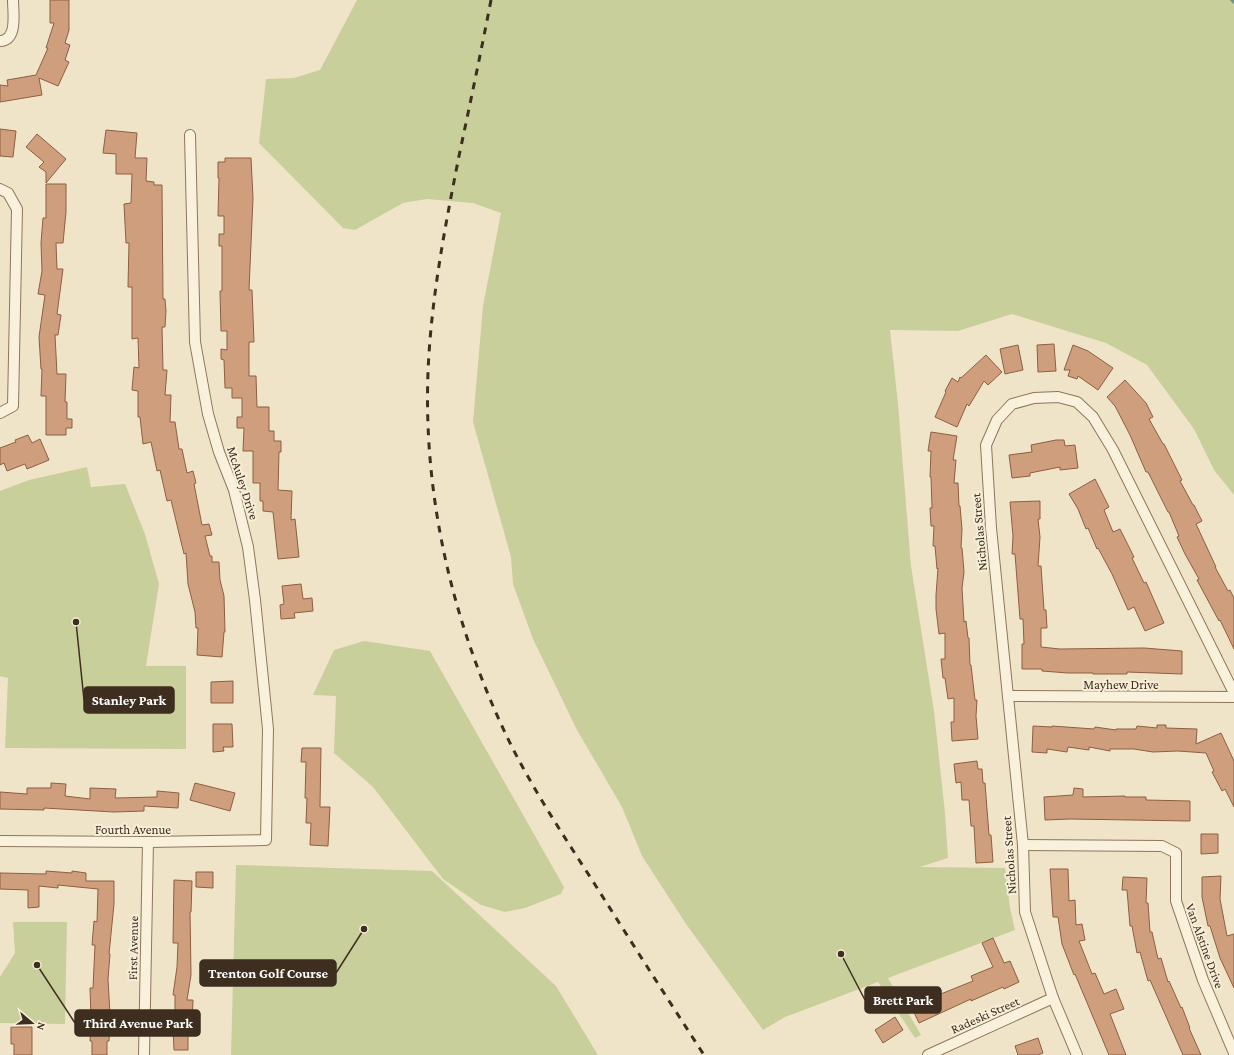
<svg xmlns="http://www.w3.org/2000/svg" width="1234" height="1055" font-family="'Crimson Pro',serif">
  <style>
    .green { fill: #c9cf9b }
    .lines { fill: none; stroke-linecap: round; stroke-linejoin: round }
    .stream { stroke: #6f938a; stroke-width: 3.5 }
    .building { fill: #cf9f7d; stroke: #8d5f41 }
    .street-casing { stroke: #8d765c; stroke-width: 12 }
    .street { stroke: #faf1dc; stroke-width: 10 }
    .rail { stroke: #3d2e20; stroke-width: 3; stroke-dasharray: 7 7; stroke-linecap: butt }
    .labels { text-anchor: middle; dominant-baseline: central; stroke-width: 4; stroke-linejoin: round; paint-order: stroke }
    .street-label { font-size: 13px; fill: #3d2e20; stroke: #f7eed8 }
    .leader { fill: none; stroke: #3d2e20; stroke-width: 1.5 }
    .callout-dot { fill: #3d2e20; stroke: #f7eed8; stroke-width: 1.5 }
    .callout { fill: #3d2e20; stroke: #3d2e20; stroke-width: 1.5 }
    .callout-label { font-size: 14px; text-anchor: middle; font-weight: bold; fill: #fff }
  </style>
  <rect width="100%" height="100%" fill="#f0e4c8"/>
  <g class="green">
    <polygon points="357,0 1234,0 1234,495 1214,470 1194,429 1147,365 1106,343 1012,314 958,331 890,330 898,404 911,566 934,711 945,813 948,858 920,867 1005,868 1010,908 1015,930 888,978 921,1035 915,1038 878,982 785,1017 763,1030 686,924 642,856 622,807 577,730 533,639 513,584 511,557 473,422 483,306 501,213 473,203 427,199 403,203 355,230 343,228 259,143 266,79 294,78 320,70"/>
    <polygon points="87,467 91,487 125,484 145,534 159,584 146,666 186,666 186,749 5,748 8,678 0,676 0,491 29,480"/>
    <polygon points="364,641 430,651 564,887 561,894 525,908 505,912 481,905 443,879 373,787 334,753 336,696 313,695 334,650"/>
    <polygon points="236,865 432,871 556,986 598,1055 231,1055"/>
    <polygon points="13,922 67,922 65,1024 0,1023 0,977 15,953"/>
  </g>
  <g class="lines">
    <polyline class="stream" points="1232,0 1234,2"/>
  </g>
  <g class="building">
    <polygon points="50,0 69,0 69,30 65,43 70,45 65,60 69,62 58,86 39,78 42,95 0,102 0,85 8,86 7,80 36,75 48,48 46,48 54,23 50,23"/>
    <polygon points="0,129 16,131 13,157 0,156"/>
    <polygon points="106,130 137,133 135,158 147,158 146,181 154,182 154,185 162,185 163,299 165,299 166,311 165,327 162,327 163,370 167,370 165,395 171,395 170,422 175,422 179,449 182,449 187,473 193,471 196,483 194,484 202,525 209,524 212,535 205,536 210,556 212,556 212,562 219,562 220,580 224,596 225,632 224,632 222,657 197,655 198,628 196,628 195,612 188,584 186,553 184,554 171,500 167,501 160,470 157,471 151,442 143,444 140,417 138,417 138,391 132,390 134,367 139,368 138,338 132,339 132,287 128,287 129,243 126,243 124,204 131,203 132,174 116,174 116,154 103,153"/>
    <polygon points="37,134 66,159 46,183 46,172 39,167 44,162 26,147"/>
    <polygon points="225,158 251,158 253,198 249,290 252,290 254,342 249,342 249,376 256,376 257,407 269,407 269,431 274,431 274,441 281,441 281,452 279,452 278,490 292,491 291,520 295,519 299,557 278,559 273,512 263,511 263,501 260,501 260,483 253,483 253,451 243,451 244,428 237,428 237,417 242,417 242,398 232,398 232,388 225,388 224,360 221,359 221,349 227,350 227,331 221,331 220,291 222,291 222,246 219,246 219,234 224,234 224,216 218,216 219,178 218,178 218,162 225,162"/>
    <polygon points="46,184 66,184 66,212 63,243 56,243 57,269 63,269 57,314 61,315 58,335 55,335 57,374 66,374 65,402 67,402 67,419 72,419 72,428 66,428 66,435 46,435 46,396 41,396 42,369 41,369 39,337 45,295 38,294 42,271 41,243 43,218 46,218"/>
    <polygon points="1054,344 1056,371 1038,372 1037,345"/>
    <polygon points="1018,345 1023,370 1005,374 1000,349"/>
    <polygon points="1073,345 1088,351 1113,368 1098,390 1078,376 1077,379 1068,376 1070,370 1064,370"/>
    <polygon points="986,355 1002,372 988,385 984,381 969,406 967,404 957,427 935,417 946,392 945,391 952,378 958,382 960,377 961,378"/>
    <polygon points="1125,380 1146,403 1153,417 1149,419 1163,444 1164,444 1182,480 1180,481 1193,505 1194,505 1202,521 1196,524 1216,567 1215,567 1228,591 1230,590 1234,598 1234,649 1220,620 1219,621 1197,580 1199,579 1185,554 1177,537 1179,536 1169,512 1168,512 1148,472 1146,472 1130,435 1115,406 1107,397"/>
    <polygon points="931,432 957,436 953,460 956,460 954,483 958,483 959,506 960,506 962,529 961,548 962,548 964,572 962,588 964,622 966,621 968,638 969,638 970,665 971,665 975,700 977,700 976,716 978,739 952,741 951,722 954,722 954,698 948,699 945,678 943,678 941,659 945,659 945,633 939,634 936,609 936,595 938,568 937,569 935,546 933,546 934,526 931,526 930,508 932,508 931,477 930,477 931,451 928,451"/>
    <polygon points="28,435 32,443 40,439 49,460 27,469 25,464 7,471 4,463 0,465 0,448 16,442 15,440"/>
    <polygon points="1056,440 1064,440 1065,446 1075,445 1078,468 1060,470 1060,467 1030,473 1030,476 1012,478 1009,455 1032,452 1031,445"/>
    <polygon points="1095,479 1109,507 1104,510 1113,532 1120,529 1134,557 1132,558 1144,583 1146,582 1164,623 1145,631 1134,607 1128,610 1112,574 1098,548 1097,549 1088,528 1086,529 1078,509 1069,494"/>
    <polygon points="1040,501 1040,519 1038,519 1040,537 1038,566 1041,566 1044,610 1046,610 1047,628 1041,628 1041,647 1060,649 1144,648 1182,651 1182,674 1127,672 1127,674 1093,674 1093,673 1068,673 1042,671 1042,669 1022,669 1022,644 1024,644 1023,619 1020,619 1015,554 1012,554 1013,536 1010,502"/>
    <polygon points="301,584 303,599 312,598 313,611 294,613 295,618 281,619 280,605 284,604 282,586"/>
    <polygon points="233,681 233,703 211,703 211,682"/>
    <polygon points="213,724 232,724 233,747 223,747 224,751 213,752"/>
    <polygon points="1157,725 1166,725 1166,728 1197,729 1196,744 1221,733 1234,761 1234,807 1225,789 1222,791 1212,772 1214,771 1206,753 1178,751 1153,752 1134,749 1110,749 1110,751 1089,747 1089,750 1068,747 1067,752 1047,749 1047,753 1032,752 1033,726 1052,727 1052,726 1094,729 1095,727 1116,730 1116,729 1136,729 1137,726 1157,728"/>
    <polygon points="302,748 321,748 320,807 330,807 328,846 310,845 311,823 306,823 307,798 305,798 306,762 301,762"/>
    <polygon points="977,761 978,769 982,769 983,783 985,783 989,835 991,835 993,862 976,863 974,826 971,826 969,800 962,800 961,782 956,783 954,764"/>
    <polygon points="51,783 66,784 65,796 90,799 90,788 116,789 115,798 157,797 157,791 179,793 178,808 144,806 144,811 114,812 44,808 44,810 0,809 0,792 27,794 27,788 51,788"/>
    <polygon points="195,783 235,793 230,811 190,800"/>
    <polygon points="1074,788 1083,789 1083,797 1125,796 1125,797 1146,797 1146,800 1190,801 1190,821 1070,819 1045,820 1044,797 1073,795"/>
    <polygon points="1201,834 1218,834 1218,853 1201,854"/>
    <polygon points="1050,869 1068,869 1069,901 1075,900 1076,925 1082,924 1085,940 1079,941 1092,974 1095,973 1104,994 1116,989 1124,1009 1110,1014 1126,1055 1109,1055 1075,974 1074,975 1062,944 1058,917 1053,917"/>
    <polygon points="46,871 72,873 72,871 86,873 86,881 114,881 114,904 109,954 110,954 108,979 110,1014 109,1041 107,1041 107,1055 92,1055 92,1041 90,1041 91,1017 90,988 93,988 95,945 92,945 94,921 97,922 98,889 58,885 58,888 39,886 39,907 28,908 28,890 0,889 0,873 46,874"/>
    <polygon points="196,872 213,872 213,888 196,887"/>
    <polygon points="1221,876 1220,899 1227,936 1234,934 1234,988 1220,958 1210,926 1208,926 1202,897 1202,877"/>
    <polygon points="1123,877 1147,878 1146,903 1148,903 1150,932 1152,932 1158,959 1161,958 1168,982 1169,981 1181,1008 1182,1007 1190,1028 1189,1028 1201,1055 1183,1055 1150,980 1148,981 1140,952 1137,953 1132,926 1130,926 1127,890 1122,890"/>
    <polygon points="174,880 192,881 191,912 190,912 191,975 187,1000 193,1000 192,1025 188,1025 188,1050 174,1050 173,1027 175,1027 175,995 173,995 177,967 178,943 173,943"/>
    <polygon points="993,938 1004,963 1010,961 1019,982 1004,989 1003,987 971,1001 971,999 919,1023 911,1006 973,981 971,976 993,967 982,943"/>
    <polygon points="895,1017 903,1030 883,1043 875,1030"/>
    <polygon points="11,1027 32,1027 32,1055 14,1055 14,1044 11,1044"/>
    <polygon points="1038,1038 1043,1053 1038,1055 1018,1055 1015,1046"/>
  </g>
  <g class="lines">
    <g class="street-casing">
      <g id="street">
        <path d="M0,41c18,-1 13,-28 13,-41"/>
        <polyline points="0,189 8,193 17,209 13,406 0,413"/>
        <polyline points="1008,696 1234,697"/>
        <polyline points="0,841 148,842 266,840 268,729 255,600 248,547 234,490 219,452 208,414 195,342 190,135"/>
        <polyline points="1023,845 1162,846 1176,853 1176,901 1203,980 1234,1053"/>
        <polyline points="144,1055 148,842"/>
        <polyline points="928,1055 1053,998"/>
        <polyline points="1077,1055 1053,998 1025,912 1023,845 991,528 986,445 997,420 1012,404 1034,398 1058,397 1077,402 1093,417 1113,450 1234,693"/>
      </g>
    </g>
    <use href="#street" class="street"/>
    <path class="rail" d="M491,0c-10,52 -21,104 -32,156 -12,61 -24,122 -29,184 -12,140 20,282 82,407 24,47 53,91 82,136 36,57 73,115 110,172"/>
  </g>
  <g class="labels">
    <g class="street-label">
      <text transform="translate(243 483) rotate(72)">McAuley Drive</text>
      <text transform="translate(979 532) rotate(-95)">Nicholas Street</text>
      <text x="1121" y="684">Mayhew Drive</text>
      <text x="133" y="829">Fourth Avenue</text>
      <text transform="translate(1009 855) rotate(-94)">Nicholas Street</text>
      <text transform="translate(1205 946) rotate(70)">Van Alstine Drive</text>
      <text transform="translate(133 948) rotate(-89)">First Avenue</text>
      <text transform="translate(985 1015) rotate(-24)">Radeski Street</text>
    </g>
  </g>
  <path class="leader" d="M76 622L84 700M364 929L336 973M841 954L865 1000M37 965L75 1023"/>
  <g class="callout-dot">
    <circle cx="76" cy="622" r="4"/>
    <circle cx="364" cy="929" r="4"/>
    <circle cx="841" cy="954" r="4"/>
    <circle cx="37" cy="965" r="4"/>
  </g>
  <g class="callout">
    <rect x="84" y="687" width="90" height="26" rx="4"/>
    <rect x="200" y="960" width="136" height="26" rx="4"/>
    <rect x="865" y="987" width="76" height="26" rx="4"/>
    <rect x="75" y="1010" width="125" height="26" rx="4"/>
  </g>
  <g class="callout-label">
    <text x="129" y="705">Stanley Park</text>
    <text x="268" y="978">Trenton Golf Course</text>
    <text x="903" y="1005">Brett Park</text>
    <text x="138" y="1028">Third Avenue Park</text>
  </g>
  <g transform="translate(32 1023) rotate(109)" stroke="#f7eed8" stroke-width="3" paint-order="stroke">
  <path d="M0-3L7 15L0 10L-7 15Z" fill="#3d2e20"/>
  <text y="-6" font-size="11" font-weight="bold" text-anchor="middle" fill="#3d2e20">N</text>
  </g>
</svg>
